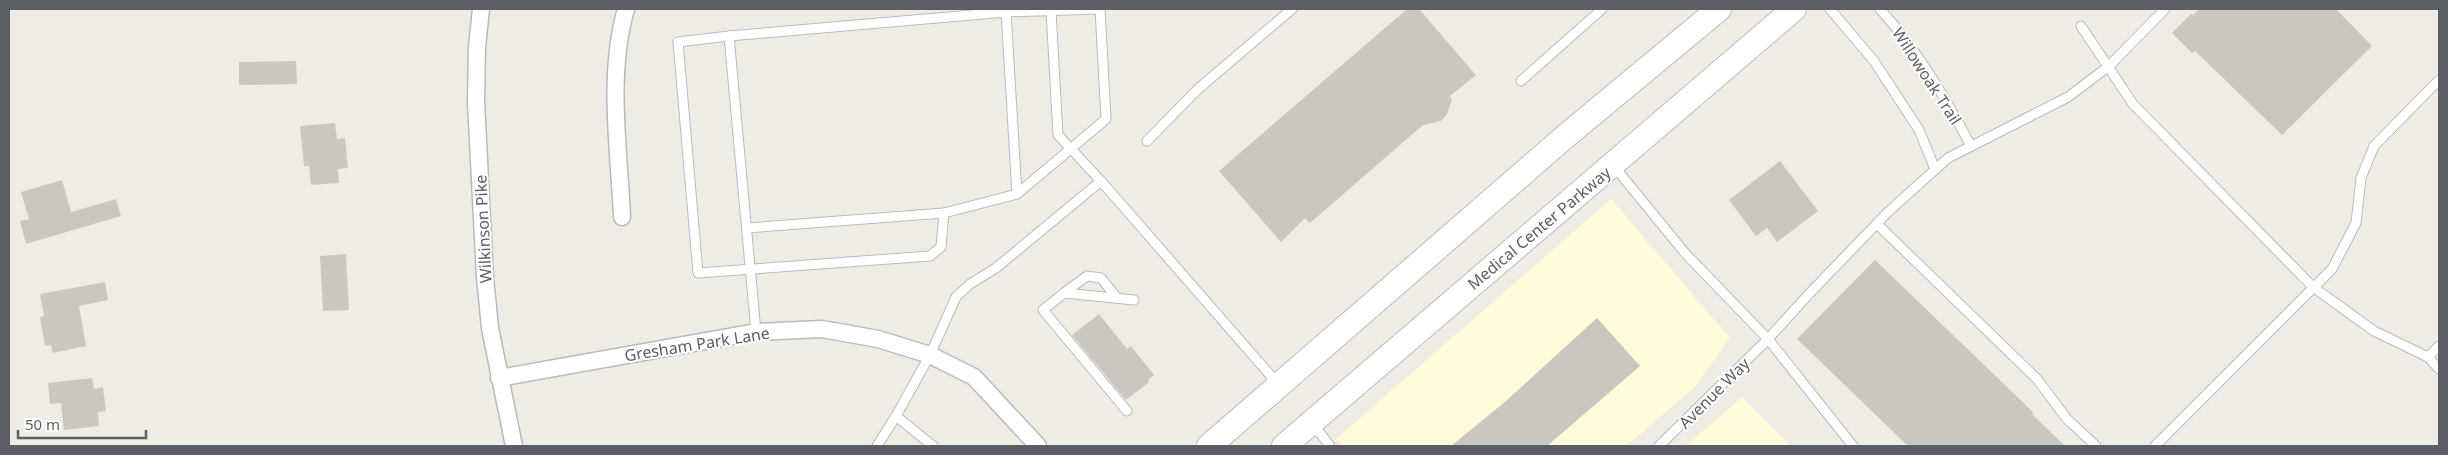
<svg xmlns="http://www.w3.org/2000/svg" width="2448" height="455" font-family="'Noto Sans',sans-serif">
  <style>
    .commercial { fill: #fffad7 }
    .building { fill: #cac7c0 }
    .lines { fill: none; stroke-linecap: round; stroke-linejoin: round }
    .service-casing { stroke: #b8bac0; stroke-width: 11 }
    .minor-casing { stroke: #b8bac0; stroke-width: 19 }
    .secondary-casing { stroke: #b8bbc2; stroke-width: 26 }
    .service { stroke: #fff; stroke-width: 9 }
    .minor { stroke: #fff; stroke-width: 16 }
    .secondary { stroke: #fff; stroke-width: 24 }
    .labels { text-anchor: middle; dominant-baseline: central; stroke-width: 4; stroke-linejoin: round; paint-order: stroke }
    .street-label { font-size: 16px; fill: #5b5e64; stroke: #fff }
  </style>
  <rect width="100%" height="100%" fill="#efede3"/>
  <g class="commercial">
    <polygon points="1611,199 1730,338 1694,388 1626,446 1343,446 1336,439"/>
    <polygon points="1742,397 1791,446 1686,446"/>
  </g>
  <g class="building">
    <polygon points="1407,9 1419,9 1476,75 1450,96 1452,100 1447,114 1441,121 1423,125 1310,223 1305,218 1281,242 1219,171"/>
    <polygon points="2199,9 2336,9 2372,46 2282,135 2195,51 2192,53 2172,33 2191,14 2193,15"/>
    <polygon points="296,61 297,84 239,85 239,62"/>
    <polygon points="335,123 337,139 345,138 348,168 338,169 339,183 311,185 309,166 304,166 300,126"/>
    <polygon points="1780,161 1818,211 1777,242 1767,228 1756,236 1729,200"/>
    <polygon points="62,180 71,212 116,199 121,216 26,244 20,221 29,219 21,192"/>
    <polygon points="346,254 349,310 323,311 320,256"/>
    <polygon points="1875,260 2033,412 2032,414 2065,446 1908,446 1797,339"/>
    <polygon points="105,282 108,300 79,306 86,346 53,353 51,345 45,346 40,317 44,316 40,294"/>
    <polygon points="1099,314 1127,349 1131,346 1154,375 1148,380 1149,382 1126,400 1072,335"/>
    <polygon points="1597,318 1640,366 1547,446 1451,446 1506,401"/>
    <polygon points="92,378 94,389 103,387 106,411 98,412 99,426 64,430 61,403 50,404 48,383"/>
  </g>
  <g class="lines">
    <g class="service-casing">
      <g id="service">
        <polyline points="1830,9 1874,61 1919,130 1935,169"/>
        <path d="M1880,9c37,41 65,88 91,137"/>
        <polyline points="1051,11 1058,135 1101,181"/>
        <polyline points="1006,12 1017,194"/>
        <polyline points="2081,26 2133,104 2313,287 2374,331 2428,357 2439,369"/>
        <polyline points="729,36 678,42 698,273 930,256 941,247 944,213"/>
        <polyline points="1521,81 1602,9"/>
        <polyline points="1147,141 1198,89 1292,9"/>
        <polyline points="1613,165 1685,253 1768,339 1853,446"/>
        <polyline points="1877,224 2037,379 2067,419 2096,446"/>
        <polyline points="747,228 944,213 1017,194 1106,119 1100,9"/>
        <polyline points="1064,293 1087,276 1101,278 1117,298"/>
        <polyline points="756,332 729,36 1006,12 1098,9"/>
        <polyline points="2428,357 2439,346"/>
        <polyline points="1127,411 1043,310 1064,293 1134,300"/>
        <polyline points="1312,423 1330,446"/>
        <polyline points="877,446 896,416"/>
        <polyline points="933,446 896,416 930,355 956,297 970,284 996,268 1101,181 1278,384"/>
        <polyline points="1659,446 1768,339 1808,295 1888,212 1948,158 2068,97 2109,66 2165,9"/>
        <polyline points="2155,446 2332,269 2356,223 2361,178 2374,146 2439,80"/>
      </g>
    </g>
    <g class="minor-casing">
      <g id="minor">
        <polyline points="481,9 477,47 476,102 485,277 490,328 514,446"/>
        <path d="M622,217c-3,-68 -15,-142 4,-208"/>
        <polyline points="499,378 756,332 822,329 878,339 930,355 974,377 1038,446"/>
      </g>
    </g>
    <g class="secondary-casing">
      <g id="secondary">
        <polyline points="1209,446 1567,135 1719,9"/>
        <polyline points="1284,446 1794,9"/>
      </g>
    </g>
    <use href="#service" class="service"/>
    <use href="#minor" class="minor"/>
    <use href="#secondary" class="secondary"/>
  </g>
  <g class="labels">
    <g class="street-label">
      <text transform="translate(1927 76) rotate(57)">Willowoak Trail</text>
      <text transform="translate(1539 228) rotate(-40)">Medical Center Parkway</text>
      <text transform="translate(483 229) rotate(-93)">Wilkinson Pike</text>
      <text transform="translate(697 344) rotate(-9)">Gresham Park Lane</text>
      <text transform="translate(1714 393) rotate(-45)">Avenue Way</text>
    </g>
  </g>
  <rect width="2448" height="455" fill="none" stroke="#5b5e64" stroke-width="20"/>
  <path d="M18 430v8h128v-8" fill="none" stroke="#5b5e64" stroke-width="2.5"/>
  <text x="25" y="430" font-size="15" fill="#5b5e64" stroke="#ffffff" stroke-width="4" paint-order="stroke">50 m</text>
</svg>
